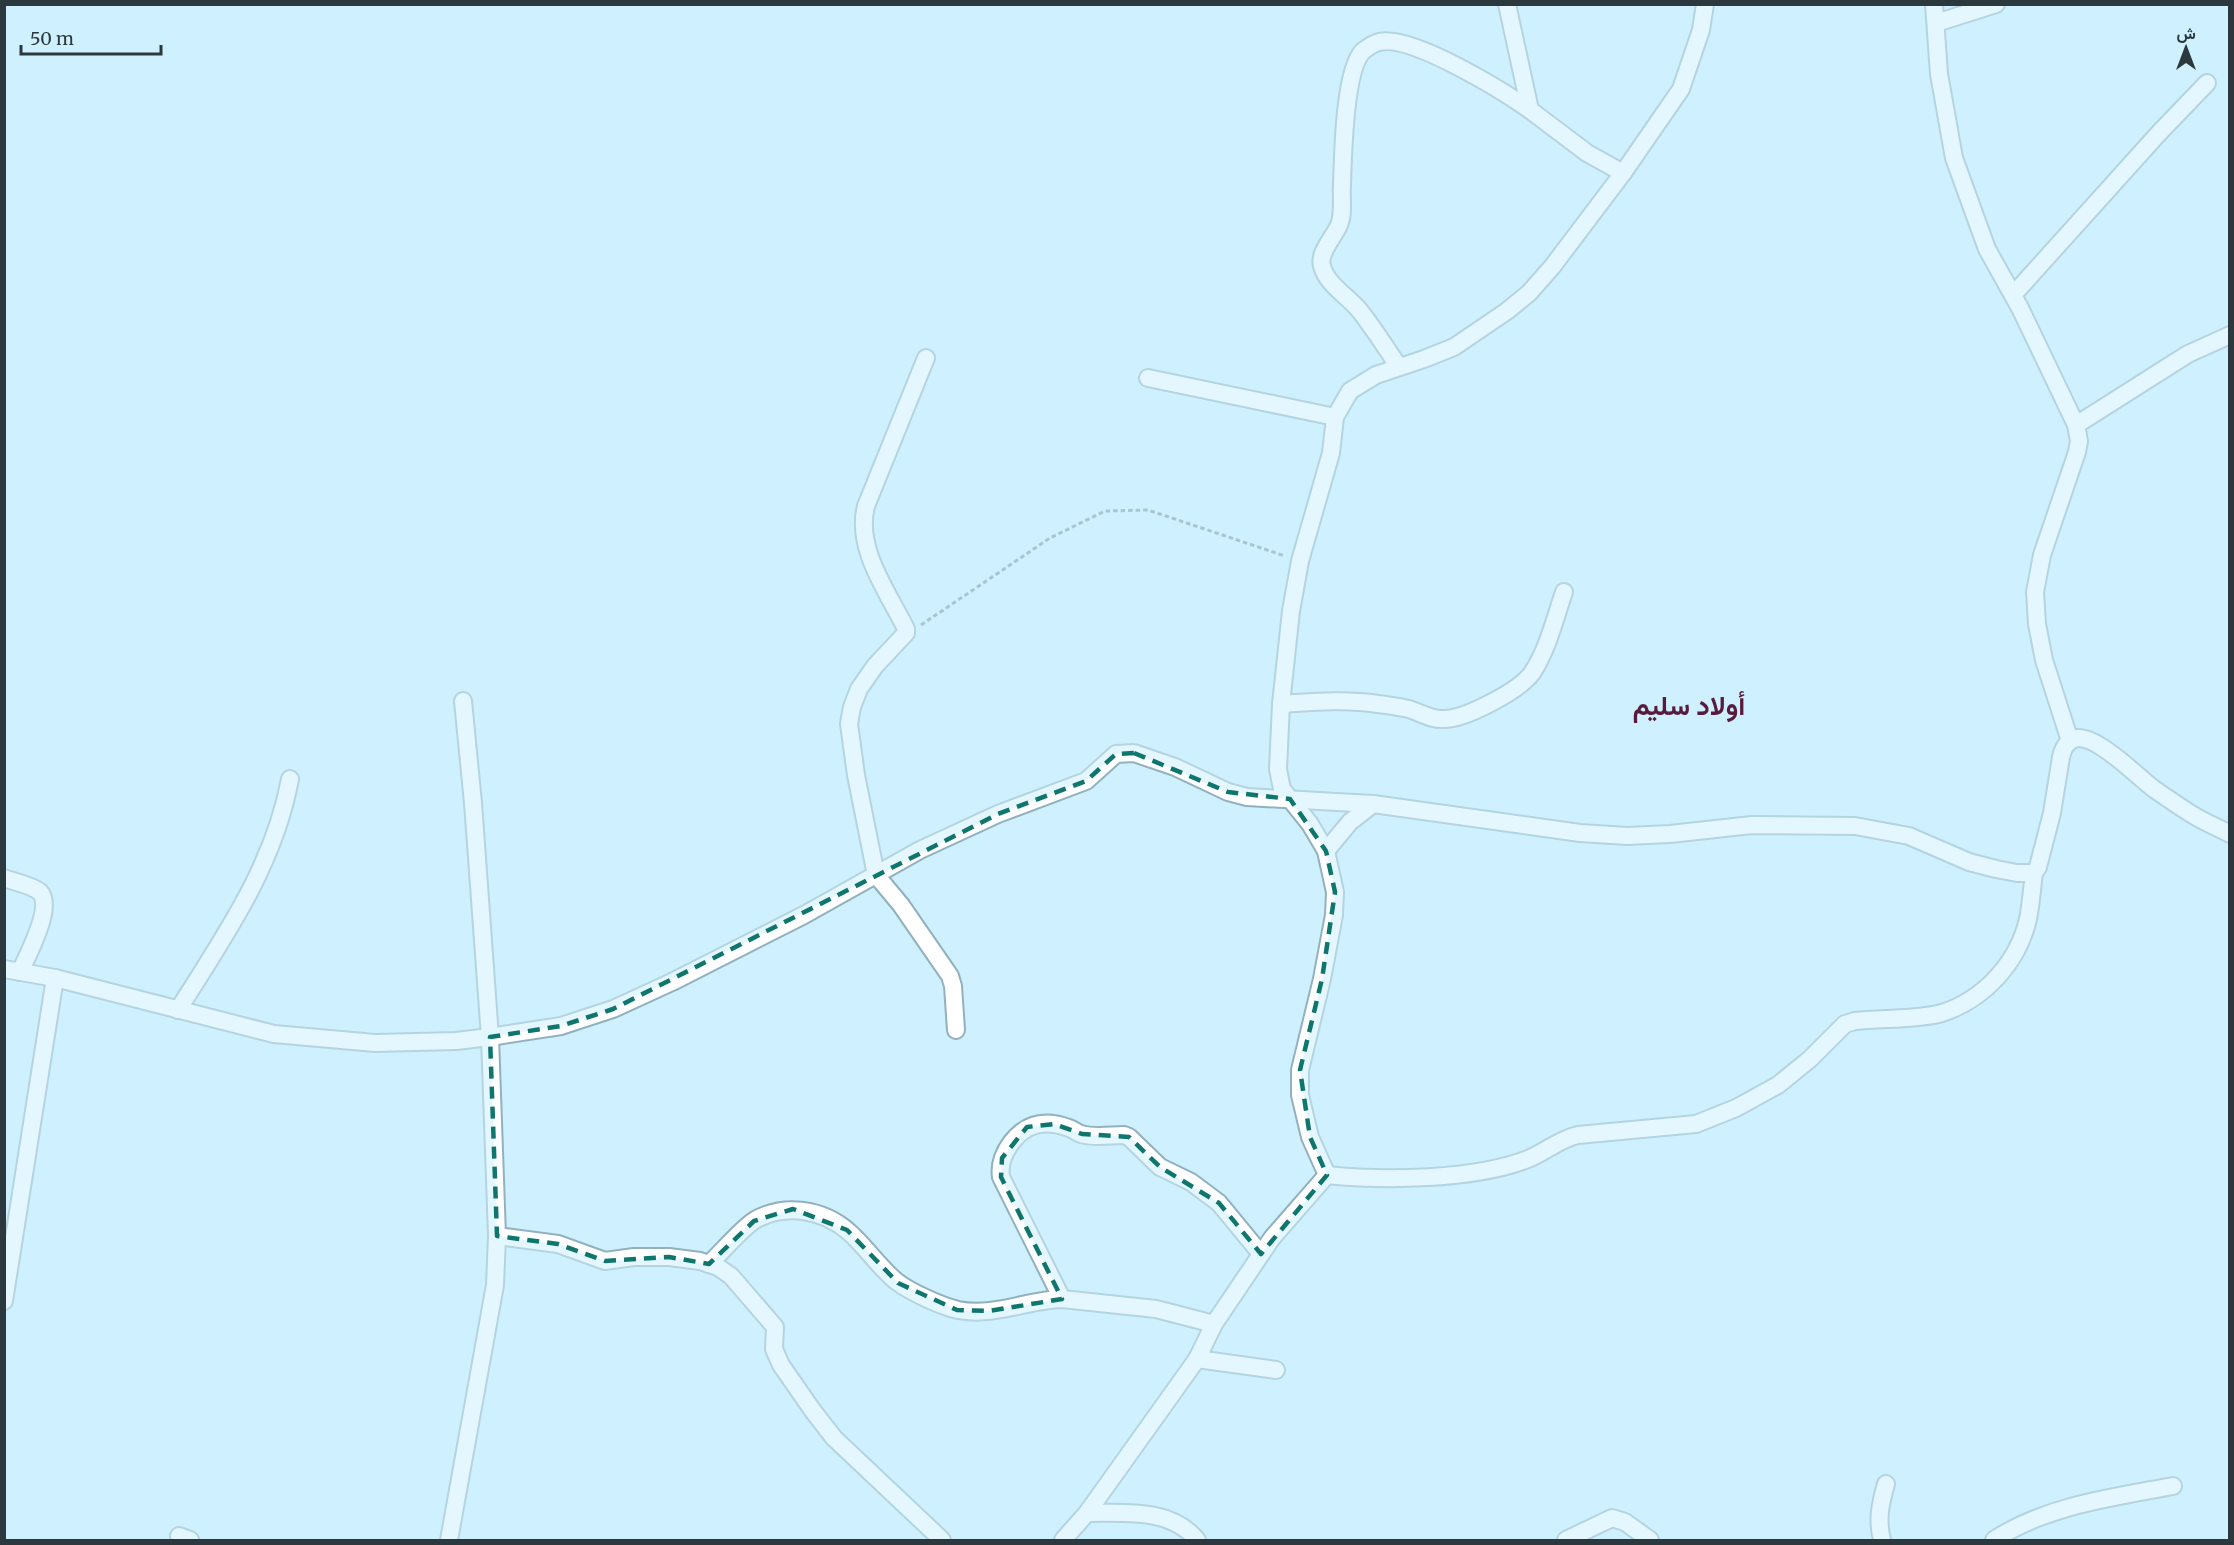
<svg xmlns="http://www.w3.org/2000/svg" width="2234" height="1545" font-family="Merriweather,Vazirmatn,serif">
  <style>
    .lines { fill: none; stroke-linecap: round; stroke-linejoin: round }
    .minor-casing { stroke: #92b1bf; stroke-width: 20 }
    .path { stroke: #799099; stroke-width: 3; stroke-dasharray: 4.5 3; stroke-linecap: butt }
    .minor { stroke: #fff; stroke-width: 16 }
    .marked { fill: none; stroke: #0f766e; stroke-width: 4.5; stroke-dasharray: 12 8; stroke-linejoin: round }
    .labels { text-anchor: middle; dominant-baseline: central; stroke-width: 4.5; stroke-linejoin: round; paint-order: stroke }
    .district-label { font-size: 27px; font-weight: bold; fill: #581a3d; stroke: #cff0fe }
  </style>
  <rect width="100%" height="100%" fill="#cff0fe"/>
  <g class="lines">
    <g class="minor-casing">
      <g id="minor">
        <polyline points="1507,4 1530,110 1587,153 1623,173"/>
        <polyline points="1934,4 1939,74 1954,158 1987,249 2020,308 2076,425 2079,441 2077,452 2042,555 2035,592 2037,624 2044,660 2070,741"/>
        <polyline points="1936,23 1996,4"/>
        <polyline points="2013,295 2159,133 2207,83"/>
        <path d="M926,358l-60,148c-11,43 22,86 40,123v4l-31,33 -16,23 -7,18 -3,17 7,51 20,100 25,30 49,71 3,10 3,44"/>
        <path d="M1399,367c-13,-19 -25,-38 -39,-56 -12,-15 -33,-26 -38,-45 -4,-13 12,-29 17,-41 5,-11 2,-28 3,-40 1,-29 2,-115 21,-134 4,-3 11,-8 16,-9 32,-8 124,49 151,68"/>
        <polyline points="1148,378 1335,417"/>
        <polyline points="2076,425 2188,354 2230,335"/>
        <path d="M1281,704c32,-2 65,-5 97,0 10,1 21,3 31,5 12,4 23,11 35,10 22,0 76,-29 88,-46 16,-24 23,-55 32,-81"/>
        <polyline points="1326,851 1350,822 1373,804"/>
        <path d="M4,878c10,4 28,7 36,14 14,15 -13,64 -20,80"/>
        <polyline points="4,969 55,978 274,1034 375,1043 456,1041 490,1037 561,1026 613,1009 672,982 804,915 920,850 998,814 1086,781 1116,754 1134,753 1175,767 1228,792 1247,797 1373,804 1580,833 1627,836 1670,834 1752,825 1855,826 1909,836 1969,862 1996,869 2017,873 2034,873"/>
        <path d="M178,1010c46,-73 96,-144 112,-231"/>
        <polyline points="1327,1175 1310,1137 1300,1095 1300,1070 1322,979 1334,915 1335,892 1326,851 1310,824 1282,789 1278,769 1281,704 1291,611 1300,561 1331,453 1335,417 1350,391 1376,375 1424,359 1454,347 1507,311 1529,293 1552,267 1623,173 1681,89 1701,30 1705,4"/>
        <path d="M1327,1175c57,6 147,5 201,-16 18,-7 31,-20 50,-24l118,-11 40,-16 42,-23 32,-26 35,-35 10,-3c27,-3 62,-1 87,-8 43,-14 76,-51 86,-94 3,-15 4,-31 6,-46l4,-6 14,-54 9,-56c2,-9 7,-18 17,-19 21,-1 60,39 76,51 13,9 26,18 39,26 11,7 24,12 37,19"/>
        <polyline points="497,1236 558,1244 605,1261 634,1257 669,1257 700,1261 718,1267 731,1276 775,1327 774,1349 781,1365 813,1411 834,1438 942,1540"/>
        <path d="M709,1264c12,-11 33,-36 46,-44 30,-17 68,-11 94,12 17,15 29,34 47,49 14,11 45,25 62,29 36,7 69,-10 104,-11l94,10 58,15"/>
        <path d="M1062,1299l-61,-122c-2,-13 2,-23 10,-34 15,-20 34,-24 58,-15 4,1 8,5 12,6 13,4 30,1 43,1l5,2 31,30 31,15 28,21 42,51"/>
        <polyline points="4,1301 55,978"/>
        <polyline points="1197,1359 1276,1370"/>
        <path d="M1087,1513c38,0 84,-5 110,27"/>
        <polyline points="179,1536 190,1540"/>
        <polyline points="449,1540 495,1285 497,1236 490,1037 473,803 463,701"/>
        <polyline points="1063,1540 1087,1513 1197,1359 1214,1324 1272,1238 1327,1175"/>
        <polyline points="1566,1540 1612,1518 1625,1522 1650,1540"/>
        <path d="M1882,1540c-5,-20 -2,-35 4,-56"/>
        <path d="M1994,1540c51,-34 120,-43 179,-54"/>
      </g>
    </g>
    <polyline class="path" points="921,625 1050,538 1105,511 1148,510 1285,556"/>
    <use href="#minor" class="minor"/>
  </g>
  <path d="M0 0H2234V1545H0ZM1134,753l94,39 62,7 36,52 9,41 -13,87 -22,91 10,67 17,38 -66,79 -42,-51 -59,-36 -31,-30 -47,-3 -28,-10 -27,3 -25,31 -1,19 61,122 -73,12 -32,-1 -59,-27 -51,-53 -54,-21 -39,12 -45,43 -40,-7 -64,4 -47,-17 -61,-8 -7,-199 71,-11 52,-17 385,-195 88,-33 30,-27z" fill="#cff0fe" fill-opacity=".55" fill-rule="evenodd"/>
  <path class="marked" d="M1134,753l94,39 62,7 36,52 9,41 -13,87 -22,91 10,67 17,38 -66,79 -42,-51 -59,-36 -31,-30 -47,-3 -28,-10 -27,3 -25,31 -1,19 61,122 -73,12 -32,-1 -59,-27 -51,-53 -54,-21 -39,12 -45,43 -40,-7 -64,4 -47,-17 -61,-8 -7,-199 71,-11 52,-17 385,-195 88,-33 30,-27z"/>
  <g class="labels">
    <g class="district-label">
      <text x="1689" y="705">أولاد سليم</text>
    </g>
  </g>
  <rect width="2234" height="1545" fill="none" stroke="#2b383d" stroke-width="12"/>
  <g transform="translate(2186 48)" stroke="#cff0fe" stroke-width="4.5" paint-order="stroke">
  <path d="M0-4.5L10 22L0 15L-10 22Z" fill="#2b383d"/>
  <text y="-9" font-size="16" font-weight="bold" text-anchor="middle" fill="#2b383d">ش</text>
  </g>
  <path d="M21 45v9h140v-9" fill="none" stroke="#2b383d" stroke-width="3"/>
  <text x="30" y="45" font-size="18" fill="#2b383d" stroke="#cff0fe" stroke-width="4.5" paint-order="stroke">50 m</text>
</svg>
